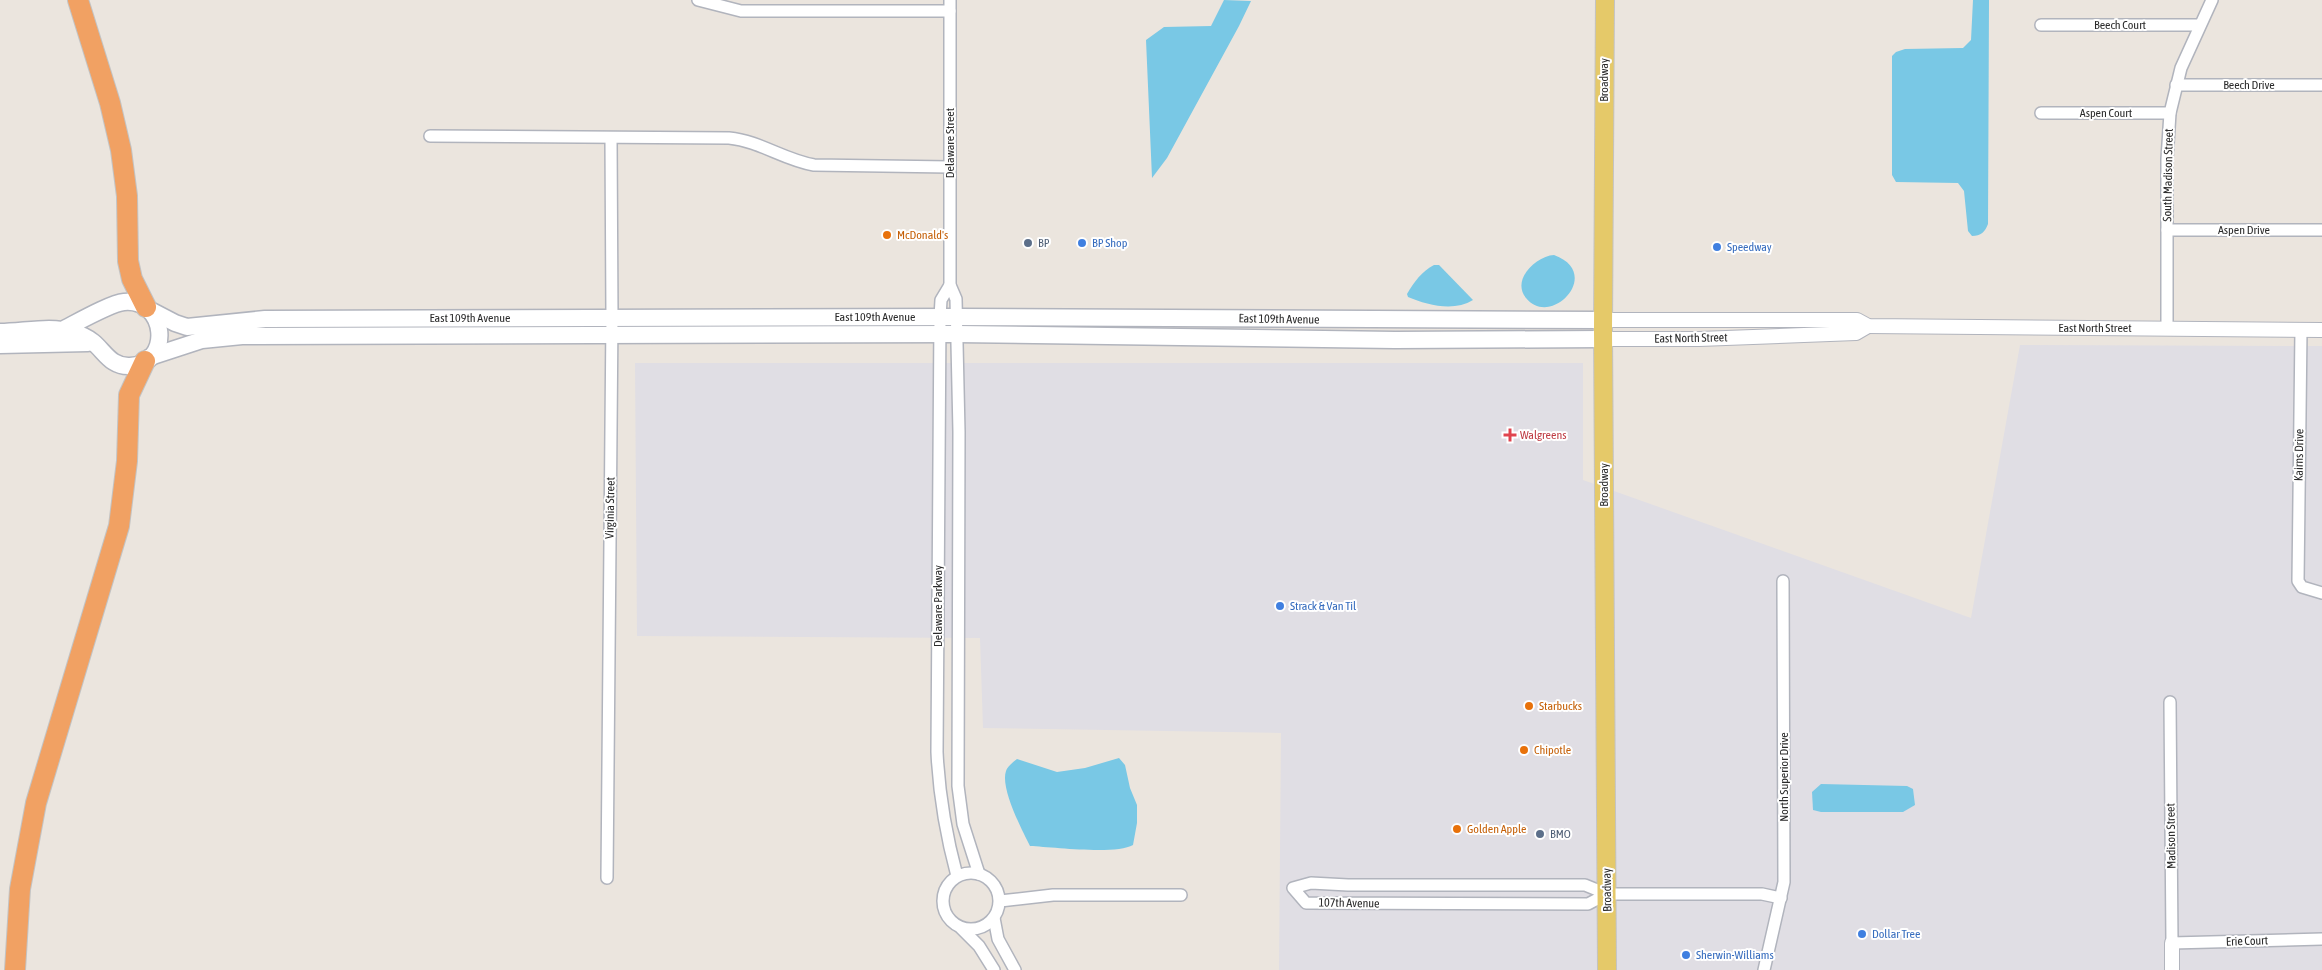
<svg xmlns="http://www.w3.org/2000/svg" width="2322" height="970" font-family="'Asap Condensed',sans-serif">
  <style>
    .industrial { fill: #e0dee4 }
    .water { fill: #79c8e5 }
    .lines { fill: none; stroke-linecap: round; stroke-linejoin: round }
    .minor-casing { stroke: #b1b4bd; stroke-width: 14 }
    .tertiary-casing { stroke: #b1b4bd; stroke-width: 16 }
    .secondary-casing { stroke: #b1b4bd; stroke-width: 19 }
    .primary-casing { stroke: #c3c3c3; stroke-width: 20 }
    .motorway-casing { stroke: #c3c3c3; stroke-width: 22 }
    .minor { stroke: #fff; stroke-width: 11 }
    .tertiary { stroke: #fff; stroke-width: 14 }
    .secondary { stroke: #fff; stroke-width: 16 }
    .primary { stroke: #e5c969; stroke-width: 18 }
    .motorway { stroke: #f1a163; stroke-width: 20 }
    .food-dot { fill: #e8710a; stroke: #fff; stroke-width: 2 }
    .service-dot { fill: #5c6f8a; stroke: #fff; stroke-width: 2 }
    .shop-dot { fill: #3f7fe0; stroke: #fff; stroke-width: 2 }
    .health-dot { fill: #e0444e; stroke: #fff; stroke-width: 2 }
    .labels { text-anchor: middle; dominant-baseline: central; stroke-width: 4; stroke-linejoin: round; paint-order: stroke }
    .street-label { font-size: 12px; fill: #2a2a2a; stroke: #fff }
    .food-label { font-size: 12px; fill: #c56008; stroke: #fff; text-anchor: start }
    .service-label { font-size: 12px; fill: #4e5e75; stroke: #fff; text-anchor: start }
    .shop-label { font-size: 12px; fill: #366cbe; stroke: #fff; text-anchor: start }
    .health-label { font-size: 12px; fill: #be3a42; stroke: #fff; text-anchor: start }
  </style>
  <rect width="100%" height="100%" fill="#ebe5de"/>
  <polygon class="industrial" points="2020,345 2322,346 2322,970 1279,970 1281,733 983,728 980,638 637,636 635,363 1583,363 1583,480 1971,618"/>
  <g class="water">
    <polygon points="1224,0 1251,1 1239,26 1167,158 1152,178 1146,40 1164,27 1211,26"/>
    <path d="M1973,0h16v2l-1,222c-3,8 -7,12 -16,12l-4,-5 -4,-40 -6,-8 -62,-1 -4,-7v-119l4,-4 9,-3 58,-1 8,-8z"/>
    <path d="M1554,255c50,18 -3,74 -28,43 -15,-18 10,-42 28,-43z"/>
    <path d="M1434,265h5l34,35c-19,12 -46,5 -65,-3l-1,-3c7,-12 15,-23 27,-29z"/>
    <path d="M1119,758l6,7 5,23 7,17v18l-4,22c-17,10 -81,2 -103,1 -8,-16 -30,-58 -24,-75 1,-4 7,-9 11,-12l40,13 28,-4z"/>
    <polygon points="1821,784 1907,786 1913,789 1915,805 1903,812 1821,812 1813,810 1812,792"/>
  </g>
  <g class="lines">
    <g class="minor-casing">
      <g id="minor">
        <polyline points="698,0 741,11 950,11"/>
        <polyline points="950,0 950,285 956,299 959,432 958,786 963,824 979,874"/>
        <polyline points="2041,25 2199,25"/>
        <polyline points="2176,85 2322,85"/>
        <polyline points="2041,113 2170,113"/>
        <path d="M430,136l299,2c31,3 55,22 85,27l136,2"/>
        <polyline points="2167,230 2322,230"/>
        <path d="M950,285l-9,15 -1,17 -3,435c2,43 9,83 20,124"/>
        <polyline points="2167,329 2167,159 2170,113 2181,68 2212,0"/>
        <polyline points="2301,330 2298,581 2302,587 2322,593"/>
        <polyline points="2170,702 2172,943 2322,939"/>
        <circle cx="971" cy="901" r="28"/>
        <polyline points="607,878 612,317 611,138"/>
        <polyline points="1607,894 1588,904 1306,903 1293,888 1311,883 1348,885 1585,885 1607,894 1762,894 1781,898"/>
        <polyline points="1000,901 1053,895 1181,895"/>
        <polyline points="994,918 998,939 1015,970"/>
        <polyline points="961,928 979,946 994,970"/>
        <polyline points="1764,970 1784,882 1783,581"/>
      </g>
    </g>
    <g class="tertiary-casing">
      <g id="tertiary">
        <polyline points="1603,320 1857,320 1868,326 2322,330"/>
        <polyline points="1603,339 1699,339 1856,333 1868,326"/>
        <polyline points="2172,943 2172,970"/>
      </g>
    </g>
    <g class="secondary-casing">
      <g id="secondary">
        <polyline points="150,310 175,323 187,327 265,319 957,317 1603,320"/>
        <path d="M0,332c23,0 51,-7 72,0 7,2 15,5 21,10 12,10 18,25 37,24 43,-2 37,-68 -6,-64 -13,1 -48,21 -62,28"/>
        <polyline points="0,345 88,343"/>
        <polyline points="150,357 202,340 242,336 957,334 1395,340 1603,339"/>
      </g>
    </g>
    <g class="primary-casing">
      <polyline id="primary" points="1605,0 1603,330 1607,970"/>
    </g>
    <g class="motorway-casing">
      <g id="motorway">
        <polyline points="78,0 110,103 121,150 127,196 128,261 132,279 146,307"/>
        <polyline points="15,970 20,889 36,803 119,526 127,461 129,395 145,361"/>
      </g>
    </g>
    <use href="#minor" class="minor"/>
    <use href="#tertiary" class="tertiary"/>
    <use href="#secondary" class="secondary"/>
    <use href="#primary" class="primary"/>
    <use href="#motorway" class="motorway"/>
  </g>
  <g class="food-dot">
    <circle cx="887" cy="235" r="5"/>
    <circle cx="1529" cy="706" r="5"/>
    <circle cx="1524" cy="750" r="5"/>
    <circle cx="1457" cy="829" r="5"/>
  </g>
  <g class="service-dot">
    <circle cx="1028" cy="243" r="5"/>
    <circle cx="1540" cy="834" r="5"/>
  </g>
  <g class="shop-dot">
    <circle cx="1082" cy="243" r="5"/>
    <circle cx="1717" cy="247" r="5"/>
    <circle cx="1280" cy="606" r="5"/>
    <circle cx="1862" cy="934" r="5"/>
    <circle cx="1686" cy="955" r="5"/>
  </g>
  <path class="health-dot" d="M1507.5 427.5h5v5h5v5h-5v5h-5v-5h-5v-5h5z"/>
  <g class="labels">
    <g class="street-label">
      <text x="2120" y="25">Beech Court</text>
      <text transform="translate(1604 80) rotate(-90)">Broadway</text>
      <text x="2249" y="85">Beech Drive</text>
      <text x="2106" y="113">Aspen Court</text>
      <text transform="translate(950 143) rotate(-90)">Delaware Street</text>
      <text transform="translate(2168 175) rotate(-89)">South Madison Street</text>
      <text x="2244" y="230">Aspen Drive</text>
      <text x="875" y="317">East 109th Avenue</text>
      <text x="470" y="318">East 109th Avenue</text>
      <text transform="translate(1279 319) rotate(1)">East 109th Avenue</text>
      <text x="2095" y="328">East North Street</text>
      <text transform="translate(1691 338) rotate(-1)">East North Street</text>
      <text transform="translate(2299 455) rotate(-89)">Kairns Drive</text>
      <text transform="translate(1604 485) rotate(-90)">Broadway</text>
      <text transform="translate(610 508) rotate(-89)">Virginia Street</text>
      <text transform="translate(938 606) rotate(-90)">Delaware Parkway</text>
      <text transform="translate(1784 777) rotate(-90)">North Superior Drive</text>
      <text transform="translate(2171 836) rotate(-91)">Madison Street</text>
      <text transform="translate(1607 890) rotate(-91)">Broadway</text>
      <text transform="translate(1349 903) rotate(1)">107th Avenue</text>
      <text transform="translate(2247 941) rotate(-2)">Erie Court</text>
    </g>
    <g class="food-label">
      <text x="897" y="235">McDonald's</text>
      <text x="1539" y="706">Starbucks</text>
      <text x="1534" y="750">Chipotle</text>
      <text x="1467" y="829">Golden Apple</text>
    </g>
    <g class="service-label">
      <text x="1038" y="243">BP</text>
      <text x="1550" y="834">BMO</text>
    </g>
    <g class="shop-label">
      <text x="1092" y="243">BP Shop</text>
      <text x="1727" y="247">Speedway</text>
      <text x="1290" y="606">Strack &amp; Van Til</text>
      <text x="1872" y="934">Dollar Tree</text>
      <text x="1696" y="955">Sherwin-Williams</text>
    </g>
    <g class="health-label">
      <text x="1520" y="435">Walgreens</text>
    </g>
  </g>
</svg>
